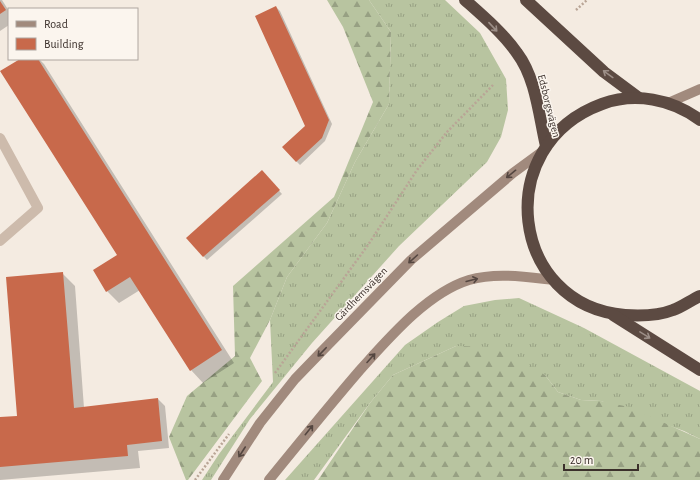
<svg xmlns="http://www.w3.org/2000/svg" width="700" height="480" font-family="'Alegreya Sans',sans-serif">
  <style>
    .grass { fill: url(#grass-tufts) }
    .forest { fill: url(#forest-firs) }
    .shadow { fill: #0003 }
    .building { fill: #c8694b }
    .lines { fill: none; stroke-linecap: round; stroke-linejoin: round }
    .path { stroke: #b9a596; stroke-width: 2.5; stroke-dasharray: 2 2; stroke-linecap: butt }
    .lane { stroke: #cdbbac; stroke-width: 10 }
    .secondary { stroke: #a18a7d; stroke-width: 10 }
    .highway { stroke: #5c4a42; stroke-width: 12 }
    .oneway { stroke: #9c8e87 }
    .oneway2 { stroke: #544640 }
    .labels { text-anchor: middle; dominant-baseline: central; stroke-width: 3; stroke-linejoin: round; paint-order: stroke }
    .street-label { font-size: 11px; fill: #3b302b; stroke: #fbf5ee }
  </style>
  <defs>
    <pattern id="grass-tufts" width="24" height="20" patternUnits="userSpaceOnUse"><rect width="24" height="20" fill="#b8c4a0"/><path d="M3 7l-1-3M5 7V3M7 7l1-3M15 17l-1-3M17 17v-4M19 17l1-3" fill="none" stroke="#97a083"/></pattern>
    <pattern id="forest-firs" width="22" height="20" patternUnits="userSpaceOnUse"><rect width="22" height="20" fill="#b8c4a0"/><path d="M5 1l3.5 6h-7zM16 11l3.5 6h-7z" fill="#97a083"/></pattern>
  </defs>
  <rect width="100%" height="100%" fill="#f4ebe1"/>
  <g class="grass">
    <polygon points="369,0 445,0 480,33 506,79 508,110 501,137 487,162 399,246 312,343 250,419 211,480 202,480 219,454 273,382 270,320 287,277 327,223 355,162 389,104 391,32"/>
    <polygon points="519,298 584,328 700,391 700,439 684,431 601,401 581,400 558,392 545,375 456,346 393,375 370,403 314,480 285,480 405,345 438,322 464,306 495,300"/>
  </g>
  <g class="forest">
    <polygon points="327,0 369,0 391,32 389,104 355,162 327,223 287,277 270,320 250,358 262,381 188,480 186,480 169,437 187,396 235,356 233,286 334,197 373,102 343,27"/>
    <polygon points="456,346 490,347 514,357 545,375 558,392 581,400 601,401 629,407 700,439 700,480 318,480 370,403 393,375"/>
  </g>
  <g class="shadow">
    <polygon points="0,0 2,0 9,11 9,25 0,31"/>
    <polygon points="276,7 280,11 332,124 325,141 300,165 296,161 306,126"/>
    <polygon points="21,59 39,59 44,64 234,363 203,383 191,370 140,290 119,303 107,291 118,255"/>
    <polygon points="265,175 282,194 207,260 187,238"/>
    <polygon points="62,273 75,286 84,408 158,399 165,406 169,448 138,451 140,468 0,480 0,418 18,417"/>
  </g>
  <g class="building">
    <polygon points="0,1 6,10 0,14"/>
    <polygon points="276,6 329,120 322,138 296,162 282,147 305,126 255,16"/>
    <polygon points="20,59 38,59 222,350 190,371 130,277 106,292 93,270 117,255 0,71"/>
    <polygon points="262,170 280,190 203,257 186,238"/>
    <polygon points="63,272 74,408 158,398 162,441 127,445 128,456 0,467 0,417 17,416 6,277"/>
  </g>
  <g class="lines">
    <g class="path">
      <polyline points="576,10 587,0"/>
      <polyline points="275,373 368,245 417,170 447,132 494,84"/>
      <polyline points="195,480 229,434"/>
    </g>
    <polyline class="lane" points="0,138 38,208 0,241"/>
    <g class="secondary">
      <polyline points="668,103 700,89"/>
      <polyline points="223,480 260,423 295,379 324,349 411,260 513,173 543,151"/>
      <path d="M269,480c30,-37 60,-74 91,-110 29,-32 67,-77 109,-90 27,-8 58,-3 85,0"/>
    </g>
    <g class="highway">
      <path d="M465,0c18,16 38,33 52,53 19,25 22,63 29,93"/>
      <polyline points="526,0 604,72 639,98"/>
      <path d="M700,120c-28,-21 -65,-28 -98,-16 -112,41 -92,202 23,211 16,1 33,1 48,-5 9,-3 18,-10 27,-14"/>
      <polyline points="613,315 700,370"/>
    </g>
  </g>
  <defs><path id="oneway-shaft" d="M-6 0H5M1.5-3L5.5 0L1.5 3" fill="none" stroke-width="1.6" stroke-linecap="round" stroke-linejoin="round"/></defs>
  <g class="oneway">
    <use href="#oneway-shaft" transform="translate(493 27) rotate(47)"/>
    <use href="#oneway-shaft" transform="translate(608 74) rotate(-144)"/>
    <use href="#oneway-shaft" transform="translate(645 335) rotate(32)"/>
  </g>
  <g class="oneway2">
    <use href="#oneway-shaft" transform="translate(511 174) rotate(141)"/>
    <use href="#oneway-shaft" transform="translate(413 259) rotate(138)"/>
    <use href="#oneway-shaft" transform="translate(472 280) rotate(-14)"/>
    <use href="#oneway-shaft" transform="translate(322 352) rotate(134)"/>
    <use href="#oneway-shaft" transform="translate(371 358) rotate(-48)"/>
    <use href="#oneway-shaft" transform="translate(309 430) rotate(-51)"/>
    <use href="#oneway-shaft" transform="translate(242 452) rotate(123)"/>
  </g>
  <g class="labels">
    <g class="street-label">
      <text transform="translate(549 106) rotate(76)">Edsborgsvägen</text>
      <text transform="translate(361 294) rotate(-46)">Gärdhemsvägen</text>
    </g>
  </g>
  <rect x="8" y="8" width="130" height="52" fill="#fbf5ee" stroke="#aea6a0"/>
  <rect x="16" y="21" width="20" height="6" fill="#a18a7d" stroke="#aea6a0"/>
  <text x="44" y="28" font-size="12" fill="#3b302b">Road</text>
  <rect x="16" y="38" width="20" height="12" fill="#c8694b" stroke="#aea6a0"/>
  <text x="44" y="48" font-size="12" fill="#3b302b">Building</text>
  <path d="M564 464v6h74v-6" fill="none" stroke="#3b302b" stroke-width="2"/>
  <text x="570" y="464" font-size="12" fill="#3b302b" stroke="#fbf5ee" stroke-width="3" paint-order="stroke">20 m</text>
</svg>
